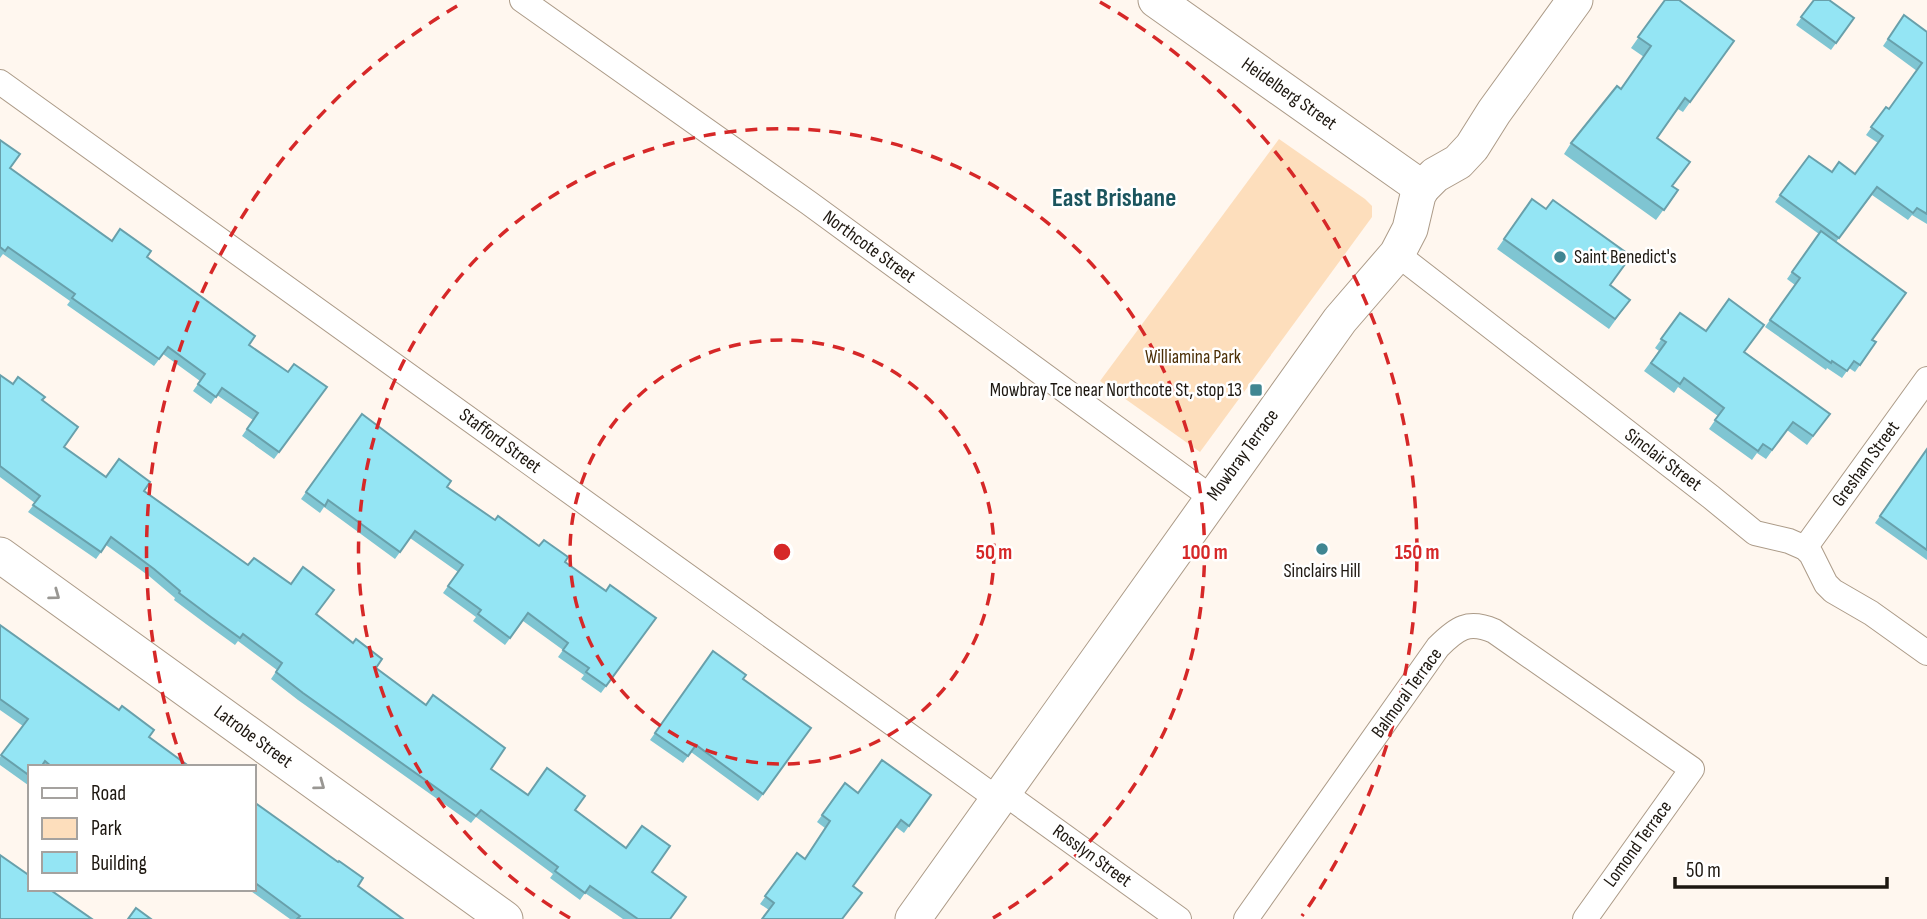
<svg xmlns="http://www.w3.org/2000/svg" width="1927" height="919" font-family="'Sofia Sans Condensed',sans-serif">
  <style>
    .green { fill: #fddebc }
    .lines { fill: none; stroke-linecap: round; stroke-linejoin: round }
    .street-casing { stroke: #ac9b88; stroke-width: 26 }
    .secondary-casing { stroke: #ac9b88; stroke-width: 37 }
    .street { stroke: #fff; stroke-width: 24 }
    .secondary { stroke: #fff; stroke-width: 35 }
    .wall { fill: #7fc5d2 }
    .building { fill: #94e5f4; stroke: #68a0ab; stroke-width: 2 }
    .oneway { stroke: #999793 }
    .ring { fill: none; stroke: #d62828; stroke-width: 3.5; stroke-dasharray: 12 9 }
    .poi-dot { fill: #408692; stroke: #fff; stroke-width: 2.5 }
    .labels { text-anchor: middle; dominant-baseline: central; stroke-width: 5; stroke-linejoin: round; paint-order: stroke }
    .street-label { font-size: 19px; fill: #1d1710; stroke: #fff }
    .poi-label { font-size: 19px; fill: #1d1710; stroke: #fff; text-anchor: start }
    .park-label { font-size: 19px; fill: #4b2e05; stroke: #fff }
    .district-label { font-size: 26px; font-weight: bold; fill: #1b555e; stroke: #fff }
    .centre { fill: #d62828; stroke: #fff; stroke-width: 3.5 }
    .ring-label { font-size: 21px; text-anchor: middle; font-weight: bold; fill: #d62828; stroke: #fff; stroke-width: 5; stroke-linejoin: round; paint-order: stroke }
  </style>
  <rect width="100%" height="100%" fill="#fff7ef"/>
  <polygon class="green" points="1279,139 1365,199 1372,206 1372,217 1200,452 1100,381"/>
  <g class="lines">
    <g class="street-casing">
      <g id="street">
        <polyline points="522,0 809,203 1212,498"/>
        <polyline points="0,82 999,800"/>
        <polyline points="1397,254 1711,497 1755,533 1789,541 1805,548 1811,554 1826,584 1833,591 1871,613 1927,653"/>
        <polyline points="1805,548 1927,379"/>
        <polyline points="1004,793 1179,919"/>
        <path d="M1246,919l192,-272c19,-19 30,-27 56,-16l198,138 -107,150"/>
      </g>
    </g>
    <g class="secondary-casing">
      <g id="secondary">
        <polyline points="1156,0 1422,188"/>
        <polyline points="0,555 505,919"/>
        <polyline points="913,919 1340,320 1397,254 1410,229 1418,195 1422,188 1435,175 1458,162 1472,147 1494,112 1575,0"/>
      </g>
    </g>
    <use href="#street" class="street"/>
    <use href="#secondary" class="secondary"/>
  </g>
  <g class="wall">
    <polygon points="1665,0 1734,41 1683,112 1678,109 1657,138 1672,186 1678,190 1656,220 1564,154 1571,143 1621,89 1644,57 1631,48"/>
    <polygon points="1814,0 1854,18 1831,50 1796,25"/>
    <polygon points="1904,15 1927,32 1927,224 1912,215 1908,220 1872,195 1836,242 1872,340 1876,342 1855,372 1849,368 1842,378 1827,368 1826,370 1765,327 1795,285 1787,279 1819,234 1775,202 1809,156 1832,172 1855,174 1878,143 1866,135 1886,107 1889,109 1917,71 1883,46"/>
    <polygon points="0,140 10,169 112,241 147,257 249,345 288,372 327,387 274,459 242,436 253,420 217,395 211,404 193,391 200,381 163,354 154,366 67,305 70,301 3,254 0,258"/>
    <polygon points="1532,199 1610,285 1630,300 1609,329 1497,249"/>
    <polygon points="1680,313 1706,331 1745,352 1830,414 1807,445 1787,430 1766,459 1757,453 1752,460 1709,429 1718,416 1678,387 1674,393 1644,371 1659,351 1655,348"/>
    <polygon points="0,375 13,384 42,400 64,447 106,477 144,491 316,615 491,769 528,795 575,810 652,872 670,919 623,919 585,893 580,900 550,878 553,874 476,817 471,823 298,700 271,679 277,670 238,641 235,645 206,624 174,600 175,598 149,576 106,545 96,559 28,512 35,503 0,477"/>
    <polygon points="362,414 447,487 495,520 565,562 606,591 656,618 601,693 581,679 584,675 558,657 563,650 523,621 505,645 473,621 476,617 443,593 458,572 410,538 395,559 324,507 320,513 301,499"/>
    <polygon points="1927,449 1927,560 1875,523"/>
    <polygon points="0,625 149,737 190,767 30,767 30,782 28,785 0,765 0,757 23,726 0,710"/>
    <polygon points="713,651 743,679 811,728 758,801 691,752 683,763 650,740"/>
    <polygon points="845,783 858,793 931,795 904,833 896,827 769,910 760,904 797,853 805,859 825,828 817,822"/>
    <polygon points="254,802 358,886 403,919 290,919 248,889 254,889"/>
  </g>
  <g class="building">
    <polygon points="1665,0 1679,0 1734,41 1690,102 1685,98 1657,138 1690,162 1672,186 1678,190 1664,210 1571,143 1617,86 1621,89 1651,46 1638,37"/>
    <polygon points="1814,0 1829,0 1854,18 1836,43 1801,17"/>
    <polygon points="1904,15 1927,32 1927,214 1917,208 1913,213 1877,187 1839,238 1780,195 1809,156 1832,172 1839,162 1855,174 1883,136 1871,127 1886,107 1889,109 1922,63 1888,39"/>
    <polygon points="0,140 20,154 10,168 112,241 120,229 151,251 147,257 255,336 249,345 288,372 294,364 327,387 279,452 247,429 258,413 222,388 216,397 198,384 205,374 168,347 159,359 72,298 75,294 8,247 5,251 0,247"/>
    <polygon points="1532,199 1546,209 1553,200 1631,256 1610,285 1630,300 1615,319 1504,239"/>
    <polygon points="1821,231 1906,293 1872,340 1876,342 1860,365 1854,361 1847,371 1832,361 1831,363 1770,320 1800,278 1792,272"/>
    <polygon points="1729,299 1764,325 1744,352 1830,414 1813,436 1793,422 1772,450 1763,444 1758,451 1715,420 1724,408 1684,378 1680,384 1651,363 1666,342 1661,339 1680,313 1706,331"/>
    <polygon points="0,375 13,384 18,377 45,397 42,400 78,427 64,447 106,477 119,459 150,482 144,491 248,565 254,558 291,584 303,567 334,590 316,614 353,643 356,639 382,659 376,668 426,705 433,695 505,748 491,769 528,795 547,768 585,796 575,810 626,848 642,826 670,846 652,872 686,897 670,919 638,919 590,886 585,893 555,871 558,867 481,810 476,816 303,693 276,672 282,663 243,634 240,638 211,617 179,593 180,591 154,569 111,537 101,552 33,505 40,496 0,466"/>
    <polygon points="362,414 451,481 447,487 495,520 498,516 539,546 544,540 568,557 565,562 606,591 610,585 656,618 606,686 586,672 589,668 563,650 568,643 528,613 510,638 478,614 481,610 448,586 463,565 415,531 400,552 328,500 325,506 306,492"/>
    <polygon points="1927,449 1927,550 1880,516"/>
    <polygon points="0,625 119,710 122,706 154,730 149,737 190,767 52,767 45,761 41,767 30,767 30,776 1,755 28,719 0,699"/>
    <polygon points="713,651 746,675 743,679 811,728 763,794 696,745 688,756 655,733"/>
    <polygon points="882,760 931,795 909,826 901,820 853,886 862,893 842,919 762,919 774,903 765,896 797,853 805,859 830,821 822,815 845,783 858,793"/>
    <polygon points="254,802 338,862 339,861 363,878 358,886 403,919 297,919 300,916 254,882"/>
    <polygon points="0,855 30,876 30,889 49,889 92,919 0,919"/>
    <polygon points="136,908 151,919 128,919"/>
  </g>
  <defs><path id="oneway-chevron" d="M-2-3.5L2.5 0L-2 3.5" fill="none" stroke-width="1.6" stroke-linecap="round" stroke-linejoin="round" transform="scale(1.75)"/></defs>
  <g class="oneway">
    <use href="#oneway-chevron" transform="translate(55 595) rotate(36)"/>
    <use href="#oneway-chevron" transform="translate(320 785) rotate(36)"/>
  </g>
  <g class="ring">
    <circle cx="782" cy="552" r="212"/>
    <path d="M570 918A423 423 0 1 1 993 918"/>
    <path d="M183 764A635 635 0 0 1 464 2M1100 2A635 635 0 0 1 1302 916"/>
  </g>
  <g class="poi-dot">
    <circle cx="1560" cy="257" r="7"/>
    <rect x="1249" y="383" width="14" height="14" rx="3.5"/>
    <circle cx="1322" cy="549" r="7"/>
  </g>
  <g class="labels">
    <g class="street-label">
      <text transform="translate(1289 94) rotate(35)">Heidelberg Street</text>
      <text transform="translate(869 247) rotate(36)">Northcote Street</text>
      <text transform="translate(500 441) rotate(36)">Stafford Street</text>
      <text transform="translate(1243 455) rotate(-54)">Mowbray Terrace</text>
      <text transform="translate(1663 460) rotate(37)">Sinclair Street</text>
      <text transform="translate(1866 464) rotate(-54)">Gresham Street</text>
      <text transform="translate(1407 693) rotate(-54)">Balmoral Terrace</text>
      <text transform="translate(253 737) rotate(36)">Latrobe Street</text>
      <text transform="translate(1638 844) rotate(-54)">Lomond Terrace</text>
      <text transform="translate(1092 856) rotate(36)">Rosslyn Street</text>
    </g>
    <g class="poi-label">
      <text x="1574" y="257">Saint Benedict's</text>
      <text x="1242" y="390" text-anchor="end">Mowbray Tce near Northcote St, stop 13</text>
      <text x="1322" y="571" text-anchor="middle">Sinclairs Hill</text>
    </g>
    <g class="park-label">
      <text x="1193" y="357">Williamina Park</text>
    </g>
    <g class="district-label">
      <text x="1114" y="198">East Brisbane</text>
    </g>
  </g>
  <circle cx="782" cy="552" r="10" class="centre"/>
  <g class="ring-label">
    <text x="994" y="559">50 m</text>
    <text x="1205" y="559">100 m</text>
    <text x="1417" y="559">150 m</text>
  </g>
  <rect x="28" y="765" width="228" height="126" fill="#ffffff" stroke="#a5a29f" stroke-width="2"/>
  <rect x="42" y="788" width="35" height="10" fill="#ffffff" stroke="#a5a29f" stroke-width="2"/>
  <text x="91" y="800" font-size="21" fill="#1d1710">Road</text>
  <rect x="42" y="818" width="35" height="21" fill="#fddebc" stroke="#a5a29f" stroke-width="2"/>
  <text x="91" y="835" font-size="21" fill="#1d1710">Park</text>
  <rect x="42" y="852" width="35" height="21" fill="#94e5f4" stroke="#a5a29f" stroke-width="2"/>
  <text x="91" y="870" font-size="21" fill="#1d1710">Building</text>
  <path d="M1675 877v10h212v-10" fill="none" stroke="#1d1710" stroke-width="3.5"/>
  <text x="1686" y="877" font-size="21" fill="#1d1710" stroke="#ffffff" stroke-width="5" paint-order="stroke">50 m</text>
</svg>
